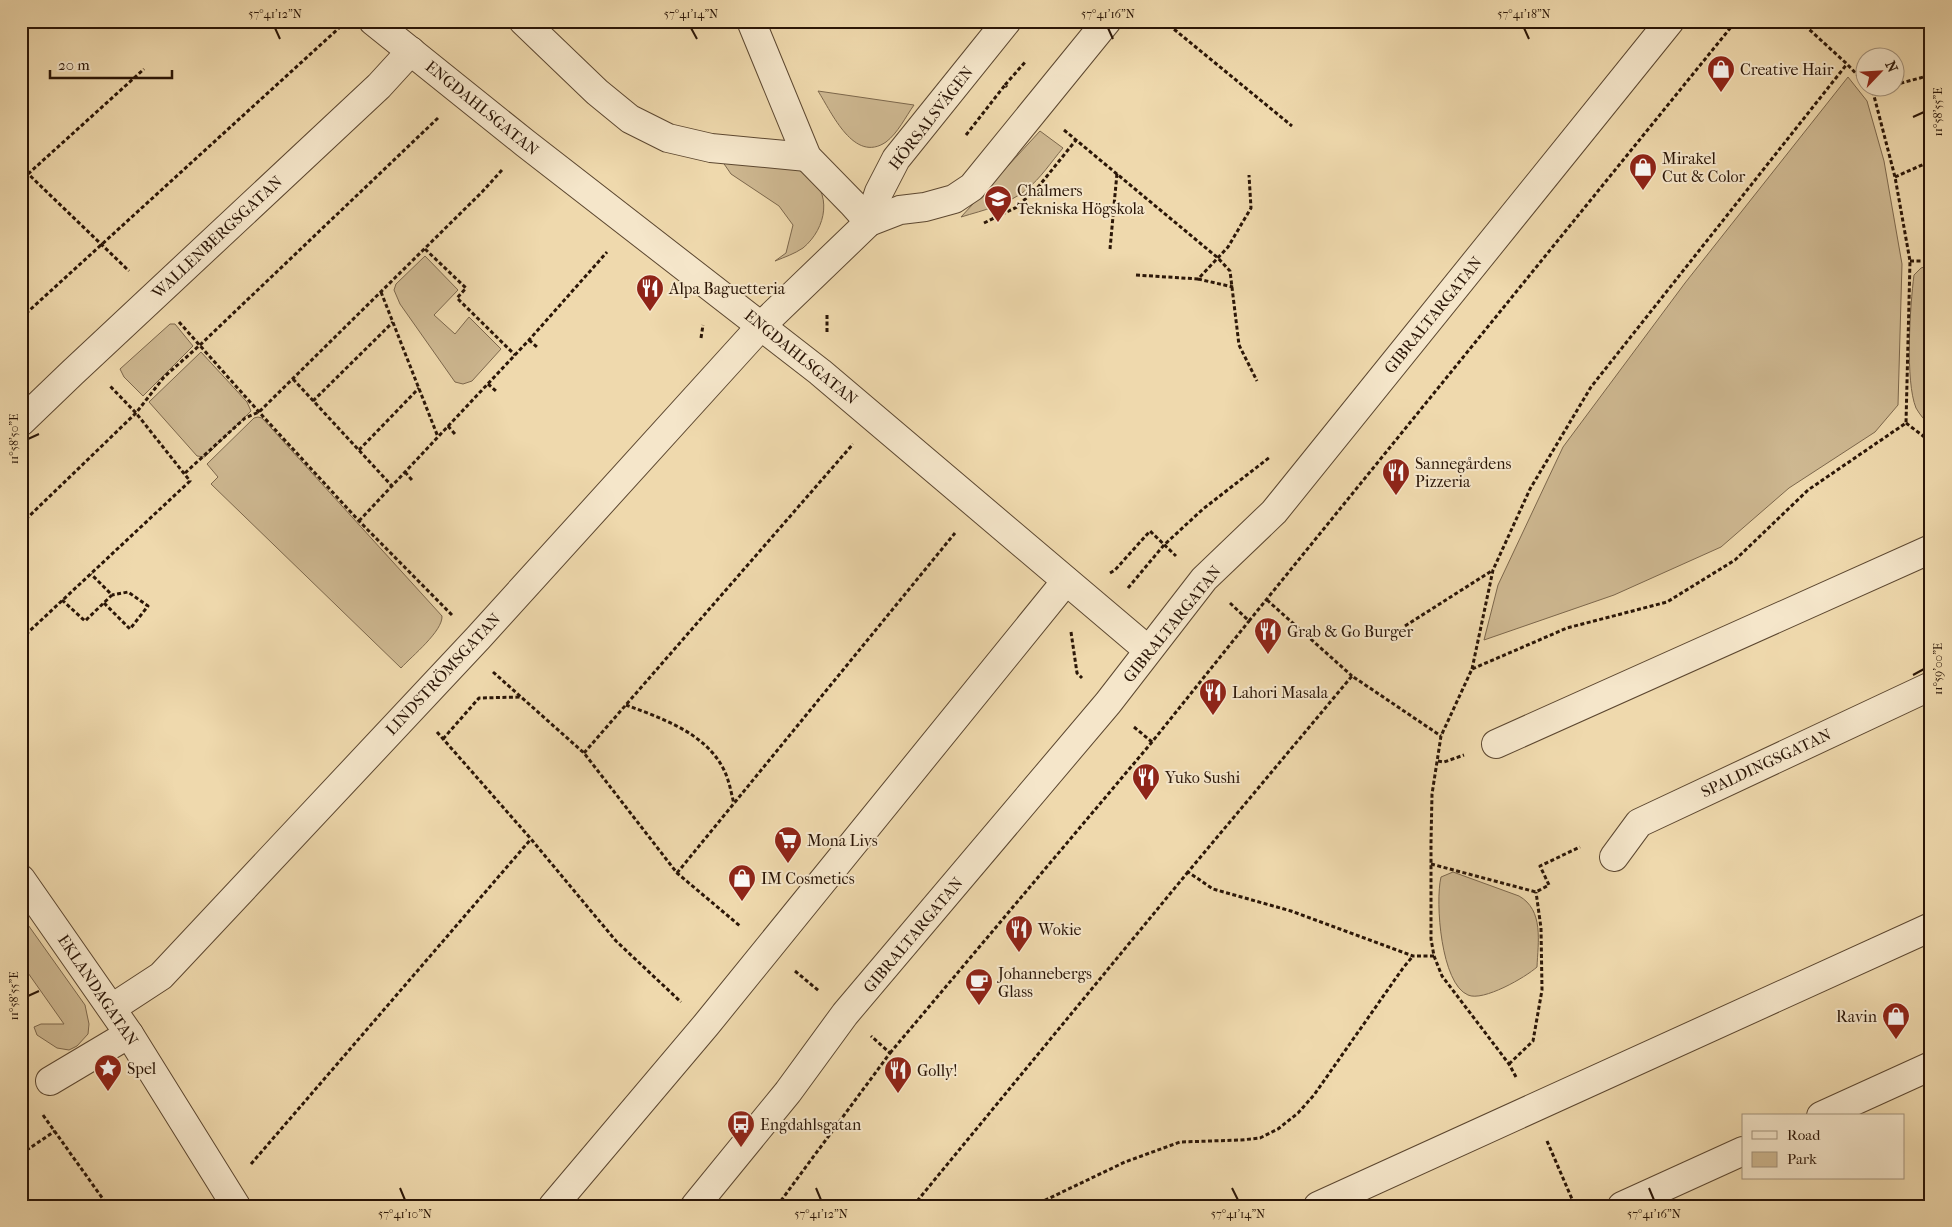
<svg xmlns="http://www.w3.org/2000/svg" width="1952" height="1227" font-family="'IM FELL French Canon',serif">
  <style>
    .green { fill: #ceb891; stroke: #7c674c }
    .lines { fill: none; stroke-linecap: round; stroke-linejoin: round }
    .minor-casing { stroke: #5c4730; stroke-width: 30 }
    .path { stroke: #2b1607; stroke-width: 3; stroke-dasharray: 4 2.5; stroke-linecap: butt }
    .minor { stroke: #f5e6ca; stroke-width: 28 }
    .ticks { fill: none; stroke: #2b1607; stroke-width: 2 }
    .labels { text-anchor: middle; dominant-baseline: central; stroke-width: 4; stroke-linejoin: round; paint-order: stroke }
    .poi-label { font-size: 16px; fill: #2b1607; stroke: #f5e6ca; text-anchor: start }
    .street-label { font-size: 16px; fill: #2b1607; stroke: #f5e6ca }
    .neatline { fill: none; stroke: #2b1607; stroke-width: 2 }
    .ticks-label { font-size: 12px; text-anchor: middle; fill: #2b1607 }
  </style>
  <rect width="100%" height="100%" fill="#efd9ad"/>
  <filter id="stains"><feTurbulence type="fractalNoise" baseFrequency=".004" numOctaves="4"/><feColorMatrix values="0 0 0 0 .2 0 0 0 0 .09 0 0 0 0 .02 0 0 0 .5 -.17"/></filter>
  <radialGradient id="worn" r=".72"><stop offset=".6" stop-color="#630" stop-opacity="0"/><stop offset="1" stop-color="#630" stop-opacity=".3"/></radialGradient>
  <g class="green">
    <polygon points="1848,77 1867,101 1884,161 1902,264 1898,405 1875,432 1789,488 1721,547 1614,595 1484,640 1498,585 1563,447 1685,283"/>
    <path d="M818,91l96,14c-8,11 -16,28 -28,37 -32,22 -54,-29 -68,-51z"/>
    <path d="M1040,131l23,17c-12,14 -22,30 -37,42 -19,15 -42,20 -65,27z"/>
    <path d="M720,158c25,2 64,1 86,15 27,19 21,55 -3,75 -9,6 -18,9 -28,13l11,-8 7,-28 -14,-19 -48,-32z"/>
    <polygon points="425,256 458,290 434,315 455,334 469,317 501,349 472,381 463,384 455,382 400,304 394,290 396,284"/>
    <path d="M1931,265v161c-6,-5 -11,-11 -15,-18 -11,-27 -6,-102 -2,-133l7,-7z"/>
    <polygon points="170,324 175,324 193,346 143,396 124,377 120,369"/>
    <polygon points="201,352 247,402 251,411 205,457 197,456 149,402"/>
    <path d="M258,417l4,1 180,198c1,15 -30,40 -41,52l-190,-184 7,-7 -11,-13 47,-46z"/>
    <path d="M1453,872l66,24c25,14 19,46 18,71 -11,10 -54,35 -69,28 -27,-11 -33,-93 -27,-118z"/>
    <polygon points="21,915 85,1005 89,1024 88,1034 77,1046 69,1050 57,1048 37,1035 34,1027 41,1024 64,1024 21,963"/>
  </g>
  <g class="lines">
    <g class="minor-casing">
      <g id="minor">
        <polyline points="373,21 525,143 820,372 1148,650"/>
        <polyline points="523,21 597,92 630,119 668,138 711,148 807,157"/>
        <polyline points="751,21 807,157 853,204 869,222"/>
        <polyline points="869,222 879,192 896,159 1007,21"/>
        <polyline points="21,422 72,373 379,86 411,51"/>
        <polyline points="1496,744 1931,549"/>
        <polyline points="1614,857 1639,823 1931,686"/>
        <polyline points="21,879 129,1034 236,1206"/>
        <polyline points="112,1008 161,976 478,638 762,325 869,222 900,210 925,207 954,199 972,187 1107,21"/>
        <polyline points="50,1081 129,1034"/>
        <polyline points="1821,1116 1931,1066"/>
        <polyline points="553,1206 706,1025 1066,581"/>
        <polyline points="695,1206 788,1092 845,1014 1108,703 1204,579 1274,512 1670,21"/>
        <polyline points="1318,1206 1931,927"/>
        <polyline points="1622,1206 1743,1151"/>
      </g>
    </g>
    <g class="path">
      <polyline points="1164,21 1292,126"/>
      <polyline points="1800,21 1847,64 1864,82"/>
      <polyline points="1005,85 1026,61"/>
      <polyline points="1894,85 1931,75"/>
      <polyline points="1873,92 1887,88"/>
      <polyline points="1064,130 1218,258 1230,271 1239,345 1257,381"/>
      <polyline points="966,135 1005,85 1007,87"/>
      <polyline points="21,167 129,271"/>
      <polyline points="28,174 144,69"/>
      <polyline points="1895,177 1931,161"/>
      <polyline points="984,223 1017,207 1039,186 1076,140"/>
      <polyline points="425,249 466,288 457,298 515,355"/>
      <polyline points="1110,249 1117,173"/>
      <polyline points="1910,261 1931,261"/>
      <polyline points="1136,275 1198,279 1228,247 1251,208 1249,175"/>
      <polyline points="1198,279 1233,287"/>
      <polyline points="381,292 438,437"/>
      <polyline points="21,318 339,28"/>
      <polyline points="179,322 259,412 359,521 452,615"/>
      <polyline points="827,332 827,313"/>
      <polyline points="701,338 703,325"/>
      <polyline points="529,340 537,347"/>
      <polyline points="293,379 392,486"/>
      <polyline points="488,384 496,391"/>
      <polyline points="313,401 393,322"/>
      <polyline points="1906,423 1931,442"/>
      <polyline points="448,426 455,434"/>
      <polyline points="359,450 419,388"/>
      <polyline points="405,472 412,480"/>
      <polyline points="185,473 245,418 259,412 482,192 502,170"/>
      <polyline points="359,521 529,340 607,252"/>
      <polyline points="21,524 136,413 164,377 200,345 438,118"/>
      <polyline points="1110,573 1115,570 1150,531 1176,556"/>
      <polyline points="1128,588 1164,545 1203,509 1270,457"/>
      <polyline points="62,600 85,621 112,595 91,574"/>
      <polyline points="1267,600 1352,676"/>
      <polyline points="104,603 130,629 148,606 128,592 112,595"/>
      <polyline points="1230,603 1249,621 1736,21"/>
      <polyline points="1405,626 1493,570"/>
      <polyline points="1071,632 1077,673 1082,678"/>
      <polyline points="21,639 190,481 136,413 110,386"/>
      <polyline points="1472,669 1493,570 1530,489 1591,387 1847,64"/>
      <polyline points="493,672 584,753 677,873 740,926"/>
      <path d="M626,705c35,13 80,28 98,65 5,10 7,22 10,34"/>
      <polyline points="1134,727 1152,742"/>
      <polyline points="437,732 531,839 616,941 681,1002"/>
      <polyline points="443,739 479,698 521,697"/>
      <polyline points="584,753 853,444"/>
      <polyline points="1438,761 1444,762 1464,755"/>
      <polyline points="1431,864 1536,892 1549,885 1540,866 1580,847"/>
      <polyline points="677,873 955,533"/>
      <polyline points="1434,956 1413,956 1291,911 1213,889 1188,872 1352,676 1441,736"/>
      <polyline points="795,971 819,991"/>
      <polyline points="890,1053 1152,742 1249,621"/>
      <polyline points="1509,1064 1533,1041 1542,990 1541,928 1536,892"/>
      <polyline points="1516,1077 1509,1064 1442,976 1434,956 1431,939 1431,842 1432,794 1441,736 1472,669 1567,628 1667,602 1735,560 1808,490 1906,423 1910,261 1895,177 1873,92 1869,88"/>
      <polyline points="43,1115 108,1206"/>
      <polyline points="1547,1141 1575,1206"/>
      <polyline points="21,1154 55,1131"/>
      <polyline points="251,1164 531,839"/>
      <polyline points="777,1206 890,1053 871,1036"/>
      <polyline points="913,1206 1188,872"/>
      <polyline points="1033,1206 1125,1162 1180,1142 1241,1140 1260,1138 1278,1129 1298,1113 1314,1095 1403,968 1413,956"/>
    </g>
    <use href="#minor" class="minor"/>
  </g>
  <path class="ticks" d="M275,28l5,11M691,28l6,11M1108,28l5,11M1524,28l5,11M1913,117l11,-5M28,439l11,-5M1913,675l11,-6M28,996l11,-5M400,1188l5,12M816,1188l5,12M1232,1188l6,12M1649,1188l5,12"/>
  <defs>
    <g id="shop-pin" transform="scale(1.4375)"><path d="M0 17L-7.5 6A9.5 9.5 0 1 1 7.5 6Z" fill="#8f2418" stroke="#f5e6ca"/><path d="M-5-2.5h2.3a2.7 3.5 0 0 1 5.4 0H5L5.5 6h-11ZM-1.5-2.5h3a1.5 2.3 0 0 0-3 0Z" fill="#fff"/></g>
    <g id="university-pin" transform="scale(1.4375)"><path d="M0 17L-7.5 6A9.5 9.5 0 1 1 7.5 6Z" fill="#8f2418" stroke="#f5e6ca"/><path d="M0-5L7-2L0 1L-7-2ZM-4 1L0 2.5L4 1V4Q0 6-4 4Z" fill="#fff"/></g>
    <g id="restaurant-pin" transform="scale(1.4375)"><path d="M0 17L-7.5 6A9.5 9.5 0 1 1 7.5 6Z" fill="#8f2418" stroke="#f5e6ca"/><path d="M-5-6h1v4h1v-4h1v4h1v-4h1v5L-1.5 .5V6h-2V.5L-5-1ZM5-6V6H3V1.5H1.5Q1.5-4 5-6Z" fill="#fff"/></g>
    <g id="supermarket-pin" transform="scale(1.4375)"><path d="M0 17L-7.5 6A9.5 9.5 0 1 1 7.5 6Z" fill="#8f2418" stroke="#f5e6ca"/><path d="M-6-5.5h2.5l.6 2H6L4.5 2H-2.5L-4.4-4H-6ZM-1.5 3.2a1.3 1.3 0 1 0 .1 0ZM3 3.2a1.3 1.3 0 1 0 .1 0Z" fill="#fff"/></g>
    <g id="cafe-pin" transform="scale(1.4375)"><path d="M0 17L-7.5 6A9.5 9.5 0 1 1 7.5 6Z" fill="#8f2418" stroke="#f5e6ca"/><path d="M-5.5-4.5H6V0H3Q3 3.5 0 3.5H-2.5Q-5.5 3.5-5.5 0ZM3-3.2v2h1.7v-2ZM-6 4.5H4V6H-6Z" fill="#fff"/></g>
    <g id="sight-pin" transform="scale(1.4375)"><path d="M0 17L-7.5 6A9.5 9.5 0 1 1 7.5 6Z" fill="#8f2418" stroke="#f5e6ca"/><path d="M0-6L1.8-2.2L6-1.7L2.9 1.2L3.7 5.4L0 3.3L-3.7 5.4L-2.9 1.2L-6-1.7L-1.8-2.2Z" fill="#fff"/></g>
    <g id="bus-pin" transform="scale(1.4375)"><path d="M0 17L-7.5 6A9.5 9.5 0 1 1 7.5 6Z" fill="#8f2418" stroke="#f5e6ca"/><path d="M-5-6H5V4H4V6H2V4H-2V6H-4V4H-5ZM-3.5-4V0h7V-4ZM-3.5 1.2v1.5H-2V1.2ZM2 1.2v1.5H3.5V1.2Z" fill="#fff"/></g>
  </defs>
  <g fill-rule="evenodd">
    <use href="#shop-pin" x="1721" y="69"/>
    <use href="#shop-pin" x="1643" y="167"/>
    <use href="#university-pin" x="998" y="199"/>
    <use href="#restaurant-pin" x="650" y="288"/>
    <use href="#restaurant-pin" x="1396" y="472"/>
    <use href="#restaurant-pin" x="1268" y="631"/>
    <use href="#restaurant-pin" x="1213" y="692"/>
    <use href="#restaurant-pin" x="1146" y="777"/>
    <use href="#supermarket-pin" x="788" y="840"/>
    <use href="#shop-pin" x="742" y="878"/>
    <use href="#restaurant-pin" x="1019" y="929"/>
    <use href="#cafe-pin" x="979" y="982"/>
    <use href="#shop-pin" x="1896" y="1016"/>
    <use href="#sight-pin" x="108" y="1068"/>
    <use href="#restaurant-pin" x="898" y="1070"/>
    <use href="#bus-pin" x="741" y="1124"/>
  </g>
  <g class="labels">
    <g class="poi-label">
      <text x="1740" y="69">Creative Hair</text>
      <text x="1662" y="158">Mirakel<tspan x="1662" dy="18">Cut &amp; Color</tspan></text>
      <text x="1017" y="190">Chalmers<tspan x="1017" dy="18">Tekniska Högskola</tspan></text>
      <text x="669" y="288">Alpa Baguetteria</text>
      <text x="1415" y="463">Sannegårdens<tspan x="1415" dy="18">Pizzeria</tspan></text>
      <text x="1287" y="631">Grab &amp; Go Burger</text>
      <text x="1232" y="692">Lahori Masala</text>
      <text x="1165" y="777">Yuko Sushi</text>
      <text x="807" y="840">Mona Livs</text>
      <text x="761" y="878">IM Cosmetics</text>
      <text x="1038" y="929">Wokie</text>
      <text x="998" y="973">Johannebergs<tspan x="998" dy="18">Glass</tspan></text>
      <text x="1877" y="1016" text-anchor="end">Ravin</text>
      <text x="127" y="1068">Spel</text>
      <text x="917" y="1070">Golly!</text>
      <text x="760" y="1124">Engdahlsgatan</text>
    </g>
    <g class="street-label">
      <text transform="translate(482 108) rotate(39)">ENGDAHLSGATAN</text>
      <text transform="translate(931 118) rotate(-52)">HÖRSALSVÄGEN</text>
      <text transform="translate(217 237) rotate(-43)">WALLENBERGSGATAN</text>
      <text transform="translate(1433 315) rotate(-51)">GIBRALTARGATAN</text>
      <text transform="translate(801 357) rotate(39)">ENGDAHLSGATAN</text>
      <text transform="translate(1172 624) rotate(-51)">GIBRALTARGATAN</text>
      <text transform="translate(443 674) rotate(-47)">LINDSTRÖMSGATAN</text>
      <text transform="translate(1766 763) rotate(-25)">SPALDINGSGATAN</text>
      <text transform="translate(913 935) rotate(-50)">GIBRALTARGATAN</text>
      <text transform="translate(98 990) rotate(56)">EKLANDAGATAN</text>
    </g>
  </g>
  <rect width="1952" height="1227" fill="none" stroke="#efd9ad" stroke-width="55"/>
  <rect x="1742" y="1114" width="162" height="65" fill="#f5e6ca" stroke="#a4937c"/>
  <rect x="1752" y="1131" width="25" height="8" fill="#f5e6ca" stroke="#a4937c"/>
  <text x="1787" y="1140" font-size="15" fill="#2b1607">Road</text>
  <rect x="1752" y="1152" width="25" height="15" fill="#ceb891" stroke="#a4937c"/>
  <text x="1787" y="1164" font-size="15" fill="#2b1607">Park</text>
  <g transform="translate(1880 72) rotate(65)"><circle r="24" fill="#f5e6ca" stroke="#a4937c"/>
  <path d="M0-4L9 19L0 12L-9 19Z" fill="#8f2418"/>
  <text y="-8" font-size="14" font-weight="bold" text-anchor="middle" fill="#2b1607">N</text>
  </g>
  <path d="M50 70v8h122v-8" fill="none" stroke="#2b1607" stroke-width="2.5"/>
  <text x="58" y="70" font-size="15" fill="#2b1607" stroke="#f5e6ca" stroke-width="4" paint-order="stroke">20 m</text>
  <rect x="28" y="28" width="1896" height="1172" class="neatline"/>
  <g class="ticks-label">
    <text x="275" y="18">57°41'12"N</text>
    <text x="691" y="18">57°41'14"N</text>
    <text x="1108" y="18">57°41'16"N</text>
    <text x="1524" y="18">57°41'18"N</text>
    <text transform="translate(1938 112) rotate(-90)" y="4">11°58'55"E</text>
    <text transform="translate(14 439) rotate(-90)" y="4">11°58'50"E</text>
    <text transform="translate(1938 669) rotate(-90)" y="4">11°59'00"E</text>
    <text transform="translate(14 996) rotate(-90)" y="4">11°58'55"E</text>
    <text x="405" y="1218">57°41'10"N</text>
    <text x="821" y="1218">57°41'12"N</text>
    <text x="1238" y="1218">57°41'14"N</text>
    <text x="1654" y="1218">57°41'16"N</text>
  </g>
  <rect width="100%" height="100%" filter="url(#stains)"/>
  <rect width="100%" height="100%" fill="url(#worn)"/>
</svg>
